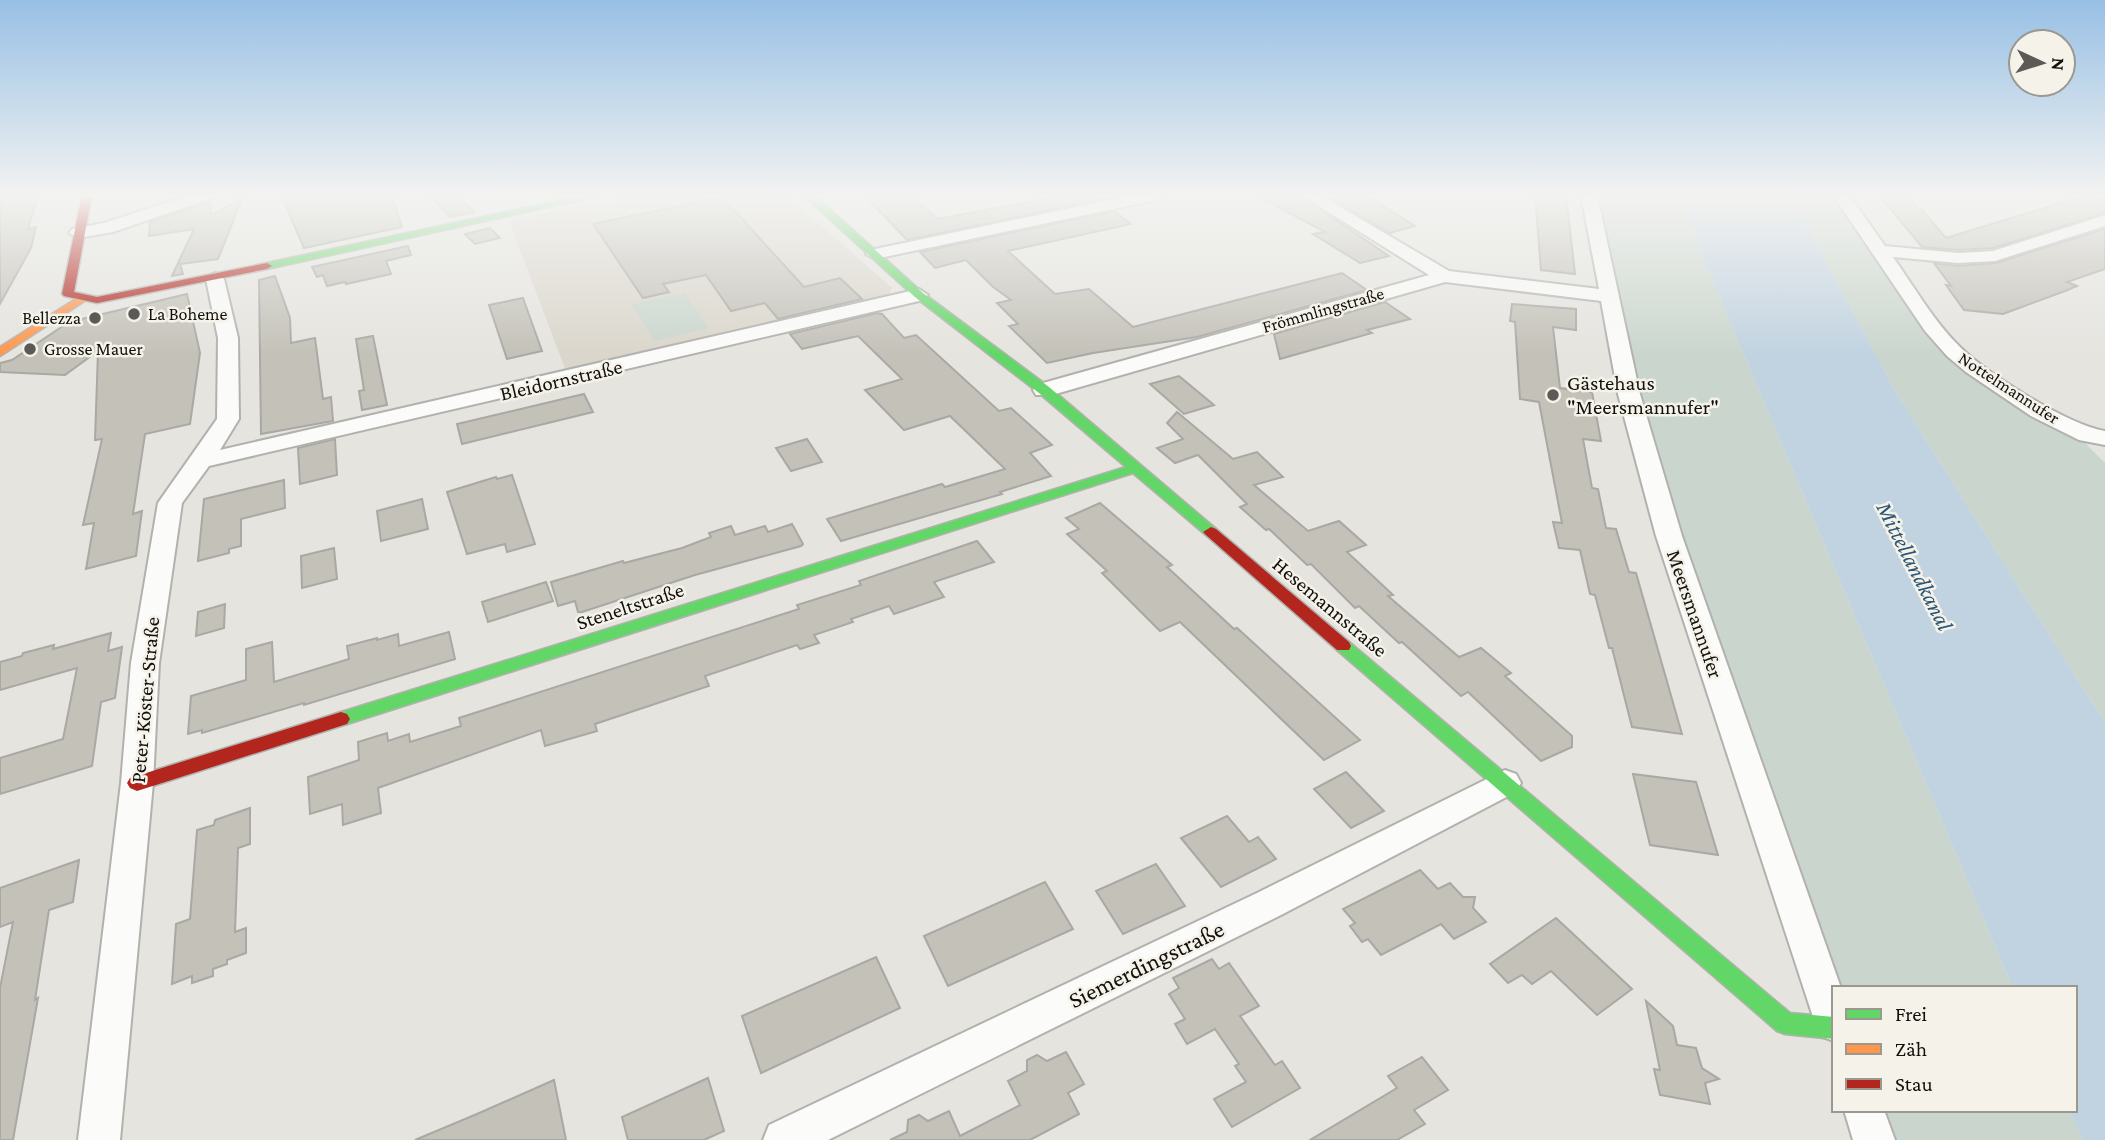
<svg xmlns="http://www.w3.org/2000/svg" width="2105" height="1140" font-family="'Crimson Pro',serif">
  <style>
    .built { fill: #dad6cb }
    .green { fill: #cad6cd }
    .water { fill: #c1d3e1 }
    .building { fill: #c3c1b8; stroke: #a8a8a4; stroke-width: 2 }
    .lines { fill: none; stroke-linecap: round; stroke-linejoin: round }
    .street-casing { stroke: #b2b1ae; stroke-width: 4 }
    .fast-casing { stroke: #b2b1ae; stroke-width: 3 }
    .slow-casing { stroke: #b2b1ae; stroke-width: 3 }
    .jam-casing { stroke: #b2b1ae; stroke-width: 3 }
    .street { fill: #fbfbfa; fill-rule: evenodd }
    .fast { fill: #63d668; fill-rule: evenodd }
    .slow { fill: #ff974d; fill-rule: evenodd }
    .jam { fill: #b3261e; fill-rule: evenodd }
    .poi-dot { fill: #5b5a56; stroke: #f5f2e9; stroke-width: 2.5 }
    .labels { text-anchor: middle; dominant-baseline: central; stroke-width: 5; stroke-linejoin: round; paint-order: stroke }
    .far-street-label { font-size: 18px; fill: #11100d; stroke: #f5f2e9 }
    .far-poi-label { font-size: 18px; fill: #11100d; stroke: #f5f2e9; text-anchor: start }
    .street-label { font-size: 21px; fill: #11100d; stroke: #f5f2e9 }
    .poi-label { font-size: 21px; fill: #11100d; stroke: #f5f2e9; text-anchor: start }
    .water-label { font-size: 23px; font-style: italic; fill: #2a5575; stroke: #f5f2e9 }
    .near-street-label { font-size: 24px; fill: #11100d; stroke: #f5f2e9 }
  </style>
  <rect width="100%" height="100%" fill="#e5e4df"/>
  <polygon class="built" points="637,195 787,195 892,288 888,296 566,371 509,221 597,201 601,205"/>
  <g class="green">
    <polygon points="1600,195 1682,195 1699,249 2013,988 1840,988 1676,518 1647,418 1613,272"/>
    <polygon points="1791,195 1834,195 1923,326 2084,442 2105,463 2105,723 1896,393"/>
    <polygon points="685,293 709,328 654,341 632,304"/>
    <polygon points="1883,1110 2069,1110 2083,1140 1894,1140"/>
  </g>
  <polygon class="water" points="1682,195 1791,195 1896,393 2105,723 2105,1140 2083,1140 2069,1110 2075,1110 2075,988 2013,988 1699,249"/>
  <g class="building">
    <polygon points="0,195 38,195 28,229 36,227 31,248 0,304"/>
    <polygon points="281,195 392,195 402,227 304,248"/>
    <polygon points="429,195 459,195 474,212 450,217"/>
    <polygon points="864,195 909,195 938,219 1066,195 1092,195 1098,200 907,240"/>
    <polygon points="1256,195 1299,195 1389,256 1360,263 1313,234 1325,232"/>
    <polygon points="1325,195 1365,195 1415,226 1390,233"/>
    <polygon points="1535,195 1566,195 1575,274 1541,270"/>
    <polygon points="1879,195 1908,195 1918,209 1922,210 1946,238 2087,195 2105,199 2105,213 1993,248 1958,250 1922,247"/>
    <polygon points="722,197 804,287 840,278 862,299 778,319 765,303 731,311 706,275 663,284 669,292 643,298 593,224"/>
    <polygon points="242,199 218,259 180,264 183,274 172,276 194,229 149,236 150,222 210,202 211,215"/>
    <polygon points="1114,211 1131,224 1008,251 1055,294 1089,289 1133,327 1342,273 1367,290 1197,337 1093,353 1047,363 1009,326 1018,324 997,303 1011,300 993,287 966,260 935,268 920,252"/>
    <polygon points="490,228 500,238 475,244 465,234"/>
    <polygon points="2105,229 2105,269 2067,282 2077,286 2065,291 2003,314 1964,310 1946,285 1951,286 1934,263 1958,266 1996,263"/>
    <polygon points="408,246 411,255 386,261 391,274 346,284 345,282 327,286 323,275 317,277 312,267"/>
    <polygon points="275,276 290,318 291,343 315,338 323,399 331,397 333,421 261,434 259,280"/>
    <polygon points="187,294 200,353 190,424 145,434 133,514 142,511 136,556 86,569 94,523 83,525 102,439 95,440 98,351 65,375 0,372 0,363 12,360 69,322"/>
    <polygon points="523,298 542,351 507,359 489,305"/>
    <polygon points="1385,302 1410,319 1367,330 1372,333 1280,359 1274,334"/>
    <polygon points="1512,304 1576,309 1576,330 1553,327 1560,388 1592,392 1601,441 1583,439 1592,488 1598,489 1606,528 1616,529 1629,572 1636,573 1682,734 1632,727 1612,648 1609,648 1595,595 1590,594 1580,550 1559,548 1553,522 1562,523 1539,402 1520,399 1515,322 1510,321"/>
    <polygon points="877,313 882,314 904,338 916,335 999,411 1011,408 1052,445 1030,453 1051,476 1000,492 1002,494 841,541 827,519 942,484 945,487 1005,469 950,416 904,430 865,390 902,379 858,336 802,349 790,334"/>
    <polygon points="373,336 387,405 362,410 359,391 364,390 356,339"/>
    <polygon points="1179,376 1214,405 1184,414 1150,384"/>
    <polygon points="584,394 593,412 462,444 457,424"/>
    <polygon points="1177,412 1233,459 1257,452 1283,477 1254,485 1308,531 1339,521 1366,545 1347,552 1393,595 1388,596 1459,657 1481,648 1511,673 1505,676 1572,736 1572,747 1541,761 1468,692 1461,696 1402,642 1399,643 1359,606 1355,608 1311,564 1307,565 1269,529 1266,530 1240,507 1247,504 1198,455 1175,463 1157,448 1183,439 1167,423"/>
    <polygon points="335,439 337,475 300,484 298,448"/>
    <polygon points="807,439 822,462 791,471 776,448"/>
    <polygon points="512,475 535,544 507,552 505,544 467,554 447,492 496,477 497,479"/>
    <polygon points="284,480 285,508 241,519 241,546 229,549 229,553 198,561 204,499"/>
    <polygon points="422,499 428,529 381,541 377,511"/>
    <polygon points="1100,503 1172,565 1167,567 1234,629 1237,628 1360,740 1324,760 1180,622 1160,631 1102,573 1107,571 1067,534 1079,529 1066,518"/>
    <polygon points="792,524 803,544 801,546 695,575 582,612 578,612 575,601 558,606 551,582 623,561 624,563 682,548 711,537 709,533 731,526 735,535 765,526 768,532"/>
    <polygon points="977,541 994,562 934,582 944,597 894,614 889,606 851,619 853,622 814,635 819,643 800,649 797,645 705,676 709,686 595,724 597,731 545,746 541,730 378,788 381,813 343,825 342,804 310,814 308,777 359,760 358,742 387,733 388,741 409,734 410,742 461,726 459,718 799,609 797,605 861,585 859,581"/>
    <polygon points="334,548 337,579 302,588 301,556"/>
    <polygon points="546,582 553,601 488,622 482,602"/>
    <polygon points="225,604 224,628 196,636 198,612"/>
    <polygon points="449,632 455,659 304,705 304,703 202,733 202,730 188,734 191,696 246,680 246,649 272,642 274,682 349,659 347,646 377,638 377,640 398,634 399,646"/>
    <polygon points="111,633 108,651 122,647 115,698 101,702 92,766 0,794 0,758 63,739 77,668 0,690 0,662 22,656 23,653 54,645 53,649"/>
    <polygon points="1346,772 1384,811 1351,828 1314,789"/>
    <polygon points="1633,774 1696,782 1718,855 1650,845"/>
    <polygon points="250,808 250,844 238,848 235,932 246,928 246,953 227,960 227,964 213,969 213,976 192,983 192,976 172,984 176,924 190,919 197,830 214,825 215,820"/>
    <polygon points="1227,816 1249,842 1258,837 1276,859 1221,887 1181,838"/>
    <polygon points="79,860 73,902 49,910 35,1000 38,998 13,1140 0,1140 0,988 13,922 0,927 0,888"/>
    <polygon points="1156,864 1185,906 1123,934 1096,891"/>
    <polygon points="1420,870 1438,889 1450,883 1463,897 1475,897 1473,908 1486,922 1454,939 1441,924 1381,955 1368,939 1362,942 1350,926 1355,923 1343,909"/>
    <polygon points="1045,882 1073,929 948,986 924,936"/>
    <polygon points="1556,918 1632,989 1597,1015 1551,971 1532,984 1522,975 1508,983 1490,964"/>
    <polygon points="876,957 900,1008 761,1073 742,1016"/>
    <polygon points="1212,959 1219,969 1229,963 1259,1006 1240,1016 1275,1065 1282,1061 1300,1088 1232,1127 1214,1099 1246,1082 1235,1066 1239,1064 1215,1029 1187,1044 1175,1024 1185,1019 1169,994 1179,988 1173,978"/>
    <polygon points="1646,1001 1673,1026 1677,1045 1696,1048 1702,1068 1719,1079 1705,1083 1710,1104 1660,1095 1654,1069 1660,1070"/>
    <polygon points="1066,1052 1084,1084 1068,1093 1079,1114 1030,1140 890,1140 907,1132 908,1120 919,1115 928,1121 949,1111 960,1136 1020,1105 1008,1081 1027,1071 1027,1060 1037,1055 1047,1061"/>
    <polygon points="1422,1057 1448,1090 1414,1110 1425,1124 1397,1140 1310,1140 1397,1088 1388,1076"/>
    <polygon points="708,1078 724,1131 704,1140 628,1140 622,1117"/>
    <polygon points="554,1080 566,1140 415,1140 477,1114"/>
  </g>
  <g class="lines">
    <g class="street-casing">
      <g id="street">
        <polygon points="190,195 214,195 212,198 113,232 78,238 69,233 72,229 104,223"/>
        <polygon points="1133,195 1164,195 1156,200 875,259 866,254 875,249"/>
        <polygon points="1301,195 1320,195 1449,271 1599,289 1581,195 1597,195 1640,394 1682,536 1841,988 1834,988 1834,1041 1820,1036 1815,1023 1656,536 1618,394 1601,301 1445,282 1052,395 1036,395 1033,390 1036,385 1429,275"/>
        <path d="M1833,195h16l36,51 73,7 35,-2 112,-36v11l-110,35 -37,2 -65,-6c22,31 41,65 68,91 28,27 107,77 144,83v14l-26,-5 -48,-24 -65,-44 -19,-16 -22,-25z"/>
        <polygon points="215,273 224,279 238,338 239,419 220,450 919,289 928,295 919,301 209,466 182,503 159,663 153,783 120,1140 78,1140 121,783 131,663 158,503 217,419 218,338 206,279"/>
        <polygon points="1505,770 1516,774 1521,783 1516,792 1281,915 828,1140 763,1140 769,1125 1257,893"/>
        <polygon points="1844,1110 1884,1110 1895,1140 1853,1140"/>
      </g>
    </g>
    <g class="fast-casing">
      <g id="fast">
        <polygon points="585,195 603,195 267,269 262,266 267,263"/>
        <polygon points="803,195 814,195 923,293 1049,387 1216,529 1219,532 1216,535 1206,535 1133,473 347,724 335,724 332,719 335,714 1126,467 1039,393 915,297"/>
        <polygon points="1343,640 1349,642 1790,1013 1834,1017 1834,1039 1785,1034 1777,1031 1337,650 1335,646 1337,642"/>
      </g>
    </g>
    <g class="slow-casing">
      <polygon id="slow" points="82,295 88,298 86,300 0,356 0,347"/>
    </g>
    <g class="jam-casing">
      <g id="jam">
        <polygon points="82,195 92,195 74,292 97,297 267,263 272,266 267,269 97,303 64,296 62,294"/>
        <polygon points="1211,527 1216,529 1349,642 1351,646 1349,650 1337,650 1206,535 1203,532"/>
        <polygon points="341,712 347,714 350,719 347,724 137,791 130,788 127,783 130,778"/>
      </g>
    </g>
    <use href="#street" class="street"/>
    <use href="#fast" class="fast"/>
    <use href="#slow" class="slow"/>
    <use href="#jam" class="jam"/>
  </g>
  <linearGradient id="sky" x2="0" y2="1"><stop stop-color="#98c0e5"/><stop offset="0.55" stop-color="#f3f3f1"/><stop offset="1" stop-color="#f3f3f1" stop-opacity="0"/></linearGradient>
  <rect width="2105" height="355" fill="url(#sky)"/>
  <g class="poi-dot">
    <circle cx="134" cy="314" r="7"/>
    <circle cx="95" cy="318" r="7"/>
    <circle cx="30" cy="349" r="7"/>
    <circle cx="1553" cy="395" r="7"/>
  </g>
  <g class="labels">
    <g class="far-street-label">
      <text transform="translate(1323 310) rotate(-16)">Frömmlingstraße</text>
      <text transform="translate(2009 388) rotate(33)">Nottelmannufer</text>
    </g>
    <g class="far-poi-label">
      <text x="148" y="314">La Boheme</text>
      <text x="81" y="318" text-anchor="end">Bellezza</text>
      <text x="44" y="349">Grosse Mauer</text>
    </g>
    <g class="street-label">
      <text transform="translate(561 380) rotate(-13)">Bleidornstraße</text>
      <text transform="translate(630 606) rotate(-18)">Steneltstraße</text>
      <text transform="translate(1330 607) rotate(40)">Hesemannstraße</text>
      <text transform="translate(1695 614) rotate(71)">Meersmannufer</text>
      <text transform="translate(145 700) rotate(-85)">Peter-Köster-Straße</text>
    </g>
    <g class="poi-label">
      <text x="1567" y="383">Gästehaus<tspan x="1567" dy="24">"Meersmannufer"</tspan></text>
    </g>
    <g class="water-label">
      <text transform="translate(1915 566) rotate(63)">Mittellandkanal</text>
    </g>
    <g class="near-street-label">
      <text transform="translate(1146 964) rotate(-26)">Siemerdingstraße</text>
    </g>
  </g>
  <rect x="1832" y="986" width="245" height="126" fill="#f5f2e9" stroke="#9a9891" stroke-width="2"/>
  <rect x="1846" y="1009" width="35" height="10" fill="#63d668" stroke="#9a9891" stroke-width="2"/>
  <text x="1895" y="1021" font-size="21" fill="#11100d">Frei</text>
  <rect x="1846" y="1044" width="35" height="10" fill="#ff974d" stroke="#9a9891" stroke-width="2"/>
  <text x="1895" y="1056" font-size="21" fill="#11100d">Zäh</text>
  <rect x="1846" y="1079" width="35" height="10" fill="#b3261e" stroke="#9a9891" stroke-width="2"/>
  <text x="1895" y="1091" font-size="21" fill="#11100d">Stau</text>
  <g transform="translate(2042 63) rotate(94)"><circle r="33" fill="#f5f2e9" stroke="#9a9891" stroke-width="2"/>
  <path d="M0-5L12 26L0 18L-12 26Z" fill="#5b5a56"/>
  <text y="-10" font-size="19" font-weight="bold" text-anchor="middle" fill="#11100d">N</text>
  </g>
</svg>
